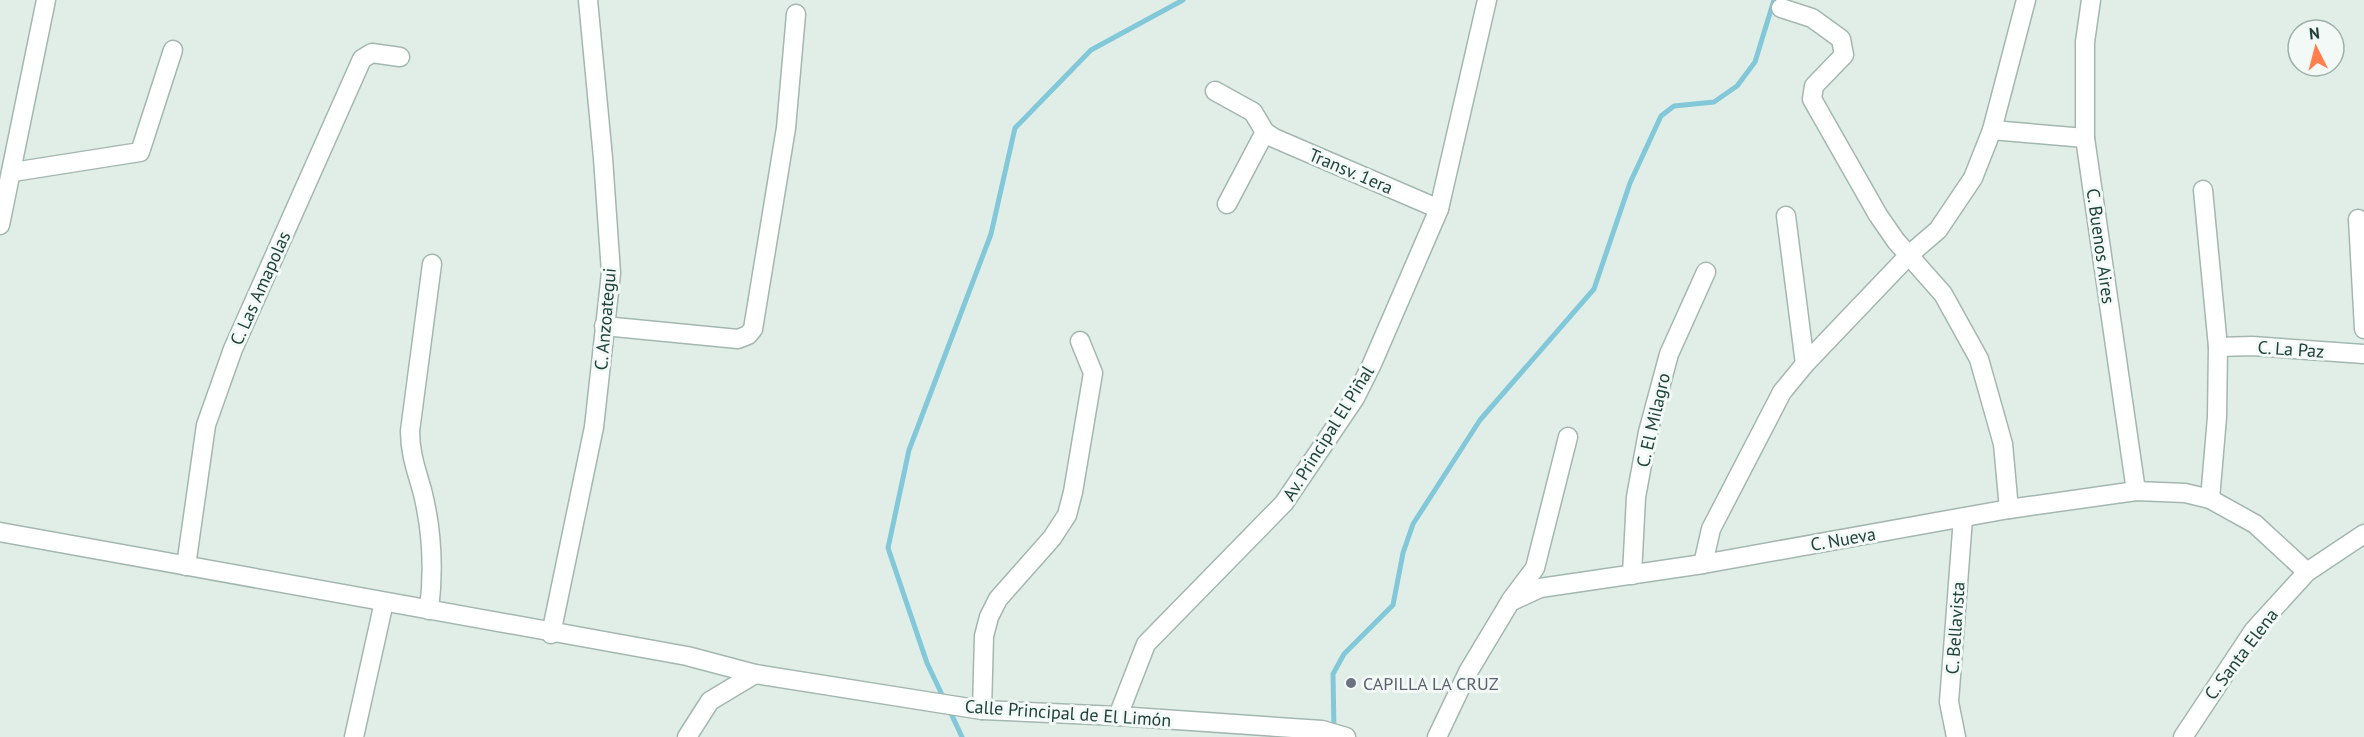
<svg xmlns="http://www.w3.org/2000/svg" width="2364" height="737" font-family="'PT Sans',sans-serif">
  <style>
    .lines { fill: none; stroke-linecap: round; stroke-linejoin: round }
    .stream { stroke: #82c8d9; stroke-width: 5 }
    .street-casing { stroke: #a3b7b0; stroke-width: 21 }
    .street { stroke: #fff; stroke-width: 18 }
    .worship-dot { fill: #6b7280; stroke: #f2f9f6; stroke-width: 2 }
    .labels { text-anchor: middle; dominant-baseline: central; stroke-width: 6; stroke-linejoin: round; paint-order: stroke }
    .street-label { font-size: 18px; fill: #1f4139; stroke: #f2f9f6 }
    .worship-label { font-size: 18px; fill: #5b616d; stroke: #f2f9f6; text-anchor: start }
  </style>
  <rect width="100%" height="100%" fill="#e1eee8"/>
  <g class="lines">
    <g class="stream">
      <polyline points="945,701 927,663 888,548 909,450 991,234 1015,128 1091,50 1183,0"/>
      <polyline points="949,709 962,737"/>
      <polyline points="1334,731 1333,674 1344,654 1393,605 1403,553 1413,524 1480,420 1594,289 1630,183 1661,116 1674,106 1714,102 1737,86 1755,62 1774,0"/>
    </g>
    <g class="street-casing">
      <g id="street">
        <polyline points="2091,0 2085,42 2085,138 2136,491"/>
        <polyline points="1781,8 1812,18 1841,39 1844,55 1814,86 1812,99 1878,215 1896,241 1943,294 1979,359 2003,444 2009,509"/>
        <polyline points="1215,91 1253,112 1265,132 1274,138 1439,209"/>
        <polyline points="1992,130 2085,138"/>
        <polyline points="13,172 140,152 173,50"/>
        <polyline points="2203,190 2218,347 2217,417 2210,499"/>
        <polyline points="1227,204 1265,132"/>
        <polyline points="1786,216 1805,364"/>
        <polyline points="2358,219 2364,329"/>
        <polyline points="0,225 46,0"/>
        <polyline points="604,326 738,339 748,335 753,329 786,128 796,14"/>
        <polyline points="2218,347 2252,346 2364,354"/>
        <polyline points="0,532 687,656 755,674 982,710 1118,716 1322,730 1346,737"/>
        <polyline points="1703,564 1711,529 1782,392 1805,364 1910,254 1938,230 1973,178 1992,130 2026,0"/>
        <polyline points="186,566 206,425 233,349 362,59 372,53 400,57"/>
        <polyline points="1632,575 1636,497 1648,432 1669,354 1706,272"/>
        <polyline points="1511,600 1535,568 1568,437"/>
        <path d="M429,610c5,-40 3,-81 -7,-120 -6,-21 -12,-37 -12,-59l22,-167"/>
        <polyline points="551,634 594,427 611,273 603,158 588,0"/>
        <polyline points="982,710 984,636 989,617 998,599 1052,538 1067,515 1073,492 1093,373 1080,341"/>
        <polyline points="1118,716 1146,644 1284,503 1355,398 1372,364 1439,209 1487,0"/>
        <polyline points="354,737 384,602"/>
        <polyline points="687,737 710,701 755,674"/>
        <polyline points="1437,737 1468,672 1510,602 1540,588 1703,564 2009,509 2136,491 2185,493 2210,499 2255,524 2307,572"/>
        <polyline points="1956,737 1949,702 1963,518"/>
        <polyline points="2183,737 2254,630 2307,572 2364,534"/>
      </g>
    </g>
    <use href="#street" class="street"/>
  </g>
  <circle class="worship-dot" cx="1351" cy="683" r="6"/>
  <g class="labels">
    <g class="street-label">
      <text transform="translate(1351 171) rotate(23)">Transv. 1era</text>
      <text transform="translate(2101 246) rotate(82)">C. Buenos Aires</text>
      <text transform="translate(260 288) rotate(-66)">C. Las Amapolas</text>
      <text transform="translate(605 319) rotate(-85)">C. Anzoategui</text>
      <text transform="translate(2291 349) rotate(4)">C. La Paz</text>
      <text transform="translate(1653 420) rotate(-77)">C. El Milagro</text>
      <text transform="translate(1328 433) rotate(-58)">Av. Principal El Piñal</text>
      <text transform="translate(1843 539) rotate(-10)">C. Nueva</text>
      <text transform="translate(1955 628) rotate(-86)">C. Bellavista</text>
      <text transform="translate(2241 654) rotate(-53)">C. Santa Elena</text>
      <text transform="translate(1068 713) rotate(4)">Calle Principal de El Limón</text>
    </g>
    <g class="worship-label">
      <text x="1363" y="683">CAPILLA LA CRUZ</text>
    </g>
  </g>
  <g transform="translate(2316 48) rotate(354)"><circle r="28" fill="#f2f9f6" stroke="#9eafaa" stroke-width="1.5"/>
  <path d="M0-4.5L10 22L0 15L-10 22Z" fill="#ff804e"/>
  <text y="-9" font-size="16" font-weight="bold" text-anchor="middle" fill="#1f4139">N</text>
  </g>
</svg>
